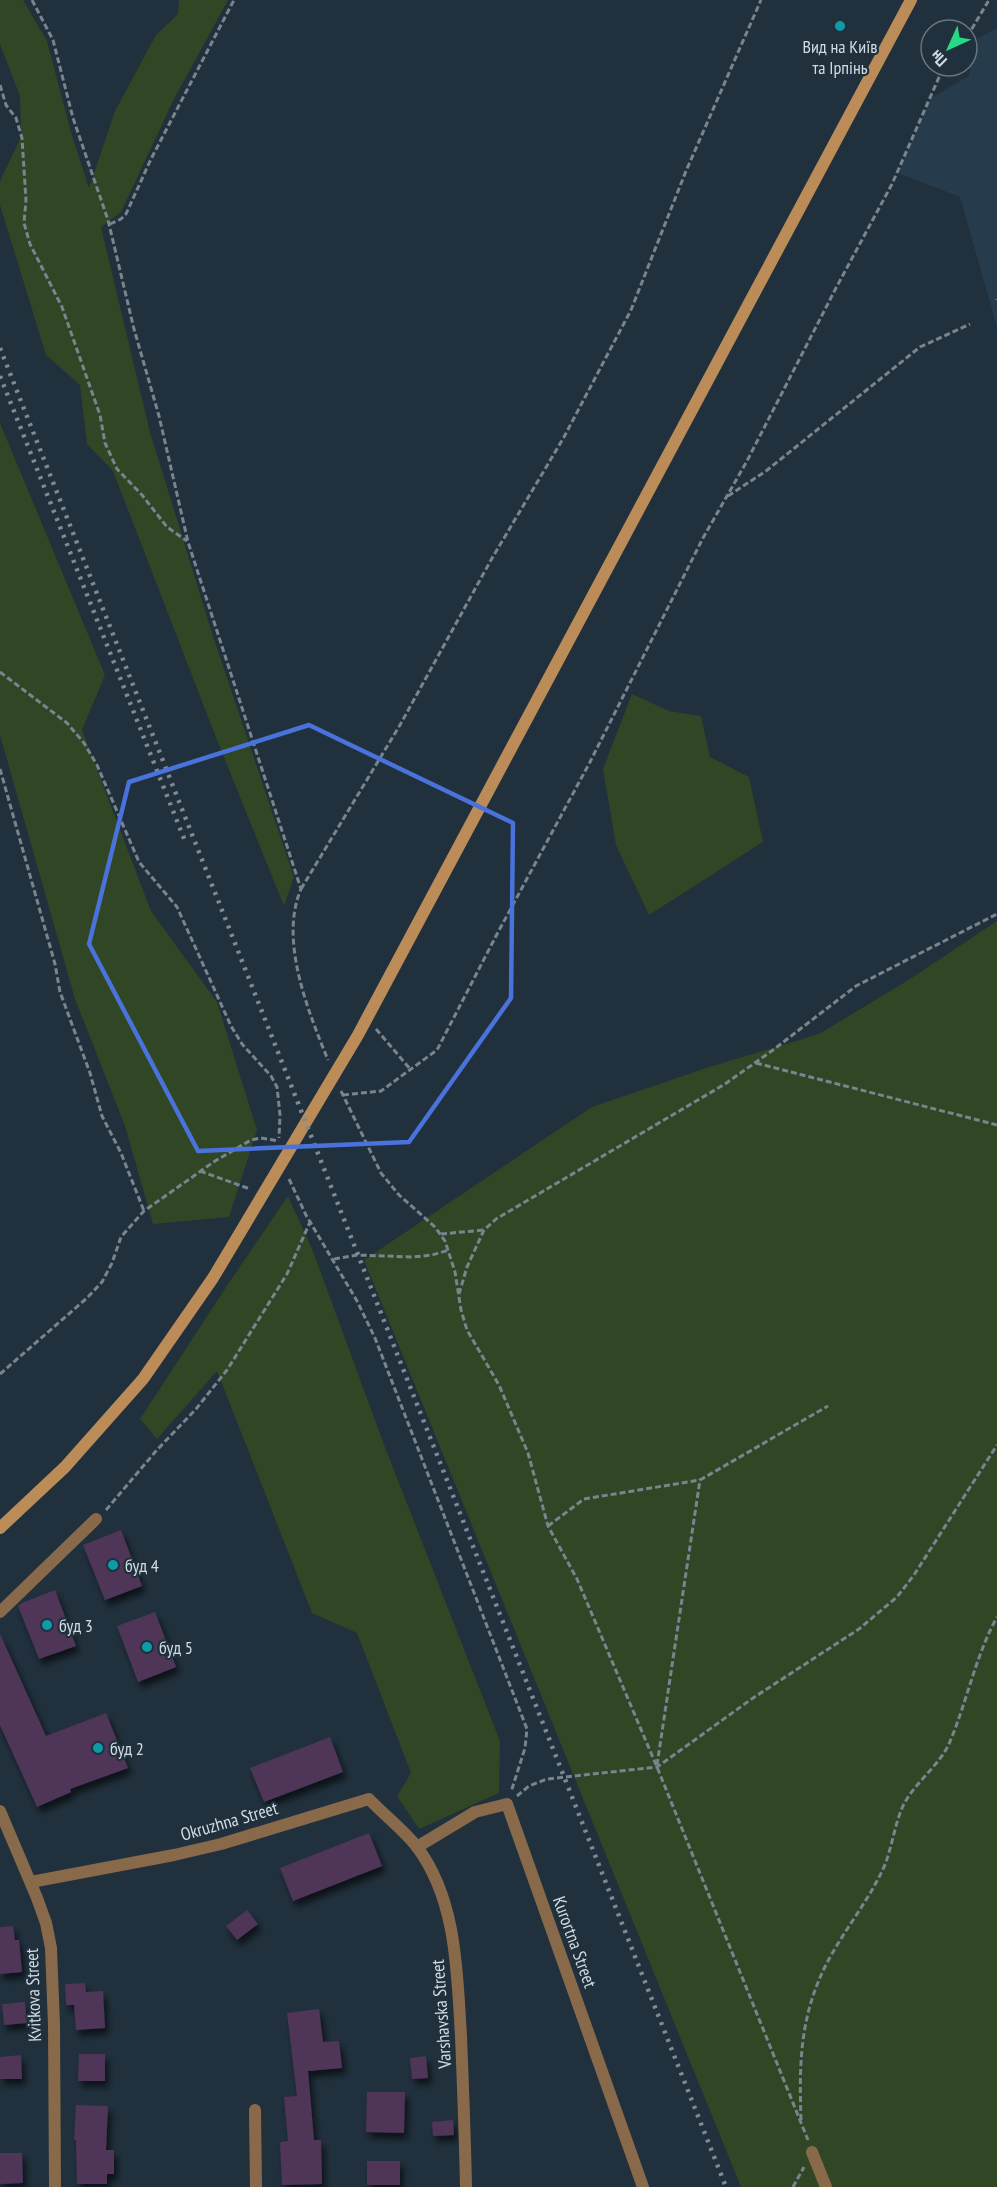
<svg xmlns="http://www.w3.org/2000/svg" width="997" height="2187" font-family="'PT Sans Narrow',sans-serif">
  <style>
    .built { fill: #263b4b }
    .green { fill: #304624 }
    .building { fill: #4f3459; filter: url(#shadow) }
    .lines { fill: none; stroke-linecap: round; stroke-linejoin: round }
    .path { stroke: #78858f; stroke-width: 3; stroke-dasharray: 6 3; stroke-linecap: butt }
    .street { stroke: #886a4b; stroke-width: 12 }
    .secondary { stroke: #bb8b58; stroke-width: 12 }
    .rail { stroke: #7e8a94; stroke-width: 4.5; stroke-dasharray: 3 6; stroke-linecap: butt }
    .marked { fill: none; stroke: #4a72db; stroke-width: 4.5; stroke-linejoin: round }
    .culture-dot { fill: #0f9aa8; stroke: #20303c; stroke-width: 2 }
    .labels { text-anchor: middle; dominant-baseline: central; stroke-width: 4.5; stroke-linejoin: round; paint-order: stroke }
    .poi-label { font-size: 18px; fill: #d2dce4; stroke: #20303c; text-anchor: start }
    .street-label { font-size: 18px; fill: #d2dce4; stroke: #20303c }
  </style>
  <defs>
    <filter id="shadow"><feDropShadow dx="3.5" dy="6" stdDeviation="3" flood-color="#0009"/></filter>
  </defs>
  <rect width="100%" height="100%" fill="#20303c"/>
  <polygon class="built" points="997,28 997,327 960,197 898,173 931,98 969,76 973,41"/>
  <g class="green">
    <polygon points="0,0 23,0 47,41 71,132 89,188 115,111 156,35 178,14 179,0 228,0 173,101 121,212 101,227 150,432 213,636 294,877 284,906 215,735 113,471 87,444 80,385 46,355 0,205 0,181 21,137 20,96 0,44"/>
    <polygon points="0,423 105,675 82,730 151,911 217,1002 257,1130 229,1217 153,1224 125,1126 75,999 0,735"/>
    <polygon points="632,694 669,711 701,716 710,757 749,777 763,842 649,915 616,845 603,769"/>
    <polygon points="997,921 997,2187 741,2187 364,1260 592,1107 706,1068 819,1034 910,979"/>
    <polygon points="288,1196 313,1251 383,1442 500,1741 499,1793 419,1829 397,1796 411,1773 357,1633 312,1613 217,1371 157,1439 140,1419 230,1281"/>
  </g>
  <g class="building">
    <polygon points="121,1530 142,1586 105,1600 83,1545"/>
    <polygon points="55,1590 76,1646 39,1659 18,1606 22,1603"/>
    <polygon points="155,1612 176,1667 138,1682 117,1626"/>
    <polygon points="0,1634 46,1736 106,1713 128,1768 70,1789 71,1792 37,1807 0,1725"/>
    <polygon points="330,1737 343,1772 264,1802 250,1768"/>
    <polygon points="369,1833 382,1866 293,1901 280,1868"/>
    <polygon points="247,1910 258,1924 237,1940 226,1926"/>
    <polygon points="13,1926 15,1940 19,1940 22,1972 0,1974 0,1927"/>
    <polygon points="85,1983 86,1992 103,1991 105,2028 76,2030 74,2005 66,2005 65,1984"/>
    <polygon points="25,2002 27,2023 4,2025 2,2004"/>
    <polygon points="319,2009 323,2042 339,2041 342,2068 308,2071 314,2140 321,2140 322,2184 282,2185 280,2142 288,2141 284,2097 297,2096 287,2013"/>
    <polygon points="79,2054 105,2054 105,2081 78,2081"/>
    <polygon points="21,2055 22,2079 0,2079 0,2057"/>
    <polygon points="426,2056 428,2078 412,2079 410,2058"/>
    <polygon points="367,2092 405,2092 404,2133 366,2132"/>
    <polygon points="76,2105 108,2106 106,2150 114,2150 114,2174 107,2174 107,2184 77,2184 76,2140 74,2140"/>
    <polygon points="453,2120 454,2135 433,2136 432,2122"/>
    <polygon points="0,2153 22,2153 23,2183 0,2184"/>
    <rect x="367" y="2161" width="33" height="24"/>
  </g>
  <g class="lines">
    <g class="path">
      <path d="M32,0l21,40 20,78 35,102 26,109 25,87 29,126 113,347c-22,51 7,122 27,171"/>
      <polyline points="967,37 989,0"/>
      <polyline points="0,85 6,105 16,118 22,138 26,200 24,223 30,244 62,307 100,415 105,443 117,469 142,495 167,527 187,541"/>
      <polyline points="110,224 121,219 126,214 151,159 234,0"/>
      <polyline points="997,299 997,300"/>
      <polyline points="728,496 766,471 920,347 970,324"/>
      <polyline points="0,672 67,723 84,743 97,765 139,862 177,907 231,1026 242,1044 271,1076 277,1087 280,1115 279,1138"/>
      <polyline points="0,769 55,964 60,992 90,1073 102,1116 121,1153 144,1211"/>
      <polyline points="301,889 400,725 491,560 564,437 631,310 686,171 761,0"/>
      <polyline points="376,1029 411,1070"/>
      <polyline points="756,1063 997,1125"/>
      <polyline points="341,1091 381,1173 399,1195 435,1227 445,1241 455,1272 461,1310 467,1330 499,1385 528,1453 548,1526 577,1579 657,1767 808,2140"/>
      <polyline points="343,1095 381,1091 437,1050 496,936 590,762 703,538 747,461 836,288 892,184 944,66"/>
      <polyline points="200,1171 250,1189"/>
      <polyline points="289,1179 306,1215 357,1301 375,1338 527,1729 525,1748 511,1792"/>
      <polyline points="441,1234 484,1230"/>
      <polyline points="334,1259 357,1255 413,1257 432,1255 449,1250"/>
      <polyline points="459,1294 467,1267 484,1230 496,1219 725,1084 773,1050 856,986 997,914"/>
      <polyline points="0,1374 87,1298 102,1282 112,1263 121,1237 144,1211 215,1161 251,1140 261,1138 279,1141"/>
      <polyline points="106,1510 156,1451 196,1409 227,1370 287,1274 310,1222"/>
      <polyline points="548,1526 584,1499 700,1480"/>
      <polyline points="657,1765 700,1480 828,1406"/>
      <polyline points="517,1796 529,1786 547,1779 657,1767 753,1698 859,1629 897,1597 914,1575 997,1445"/>
      <path d="M801,2120c-2,-58 -1,-106 27,-159 17,-32 41,-61 56,-94 8,-19 10,-41 19,-61 11,-23 35,-39 46,-62 18,-42 26,-87 48,-127"/>
      <polyline points="793,2187 804,2167"/>
    </g>
    <g class="street">
      <polyline points="0,1612 96,1519"/>
      <polyline points="0,1811 37,1898 46,1923 51,1948 54,2025 55,2187"/>
      <polyline points="417,1847 475,1812 507,1804 643,2187"/>
      <path d="M31,1882l143,-27 47,-11 148,-45c15,16 35,31 48,48 40,53 40,126 44,189 2,50 4,101 5,151"/>
      <polyline points="255,2110 256,2187"/>
      <polyline points="812,2152 826,2187"/>
    </g>
    <polyline class="secondary" points="0,1528 65,1467 143,1379 213,1278 358,1035 911,0"/>
    <g class="rail">
      <polyline points="0,348 726,2187"/>
      <polyline points="0,376 185,841"/>
    </g>
  </g>
  <path class="marked" d="M309,725l204,98 -2,175 -102,144 -211,9 -109,-207 40,-162z"/>
  <g class="culture-dot">
    <circle cx="840" cy="26" r="6"/>
    <circle cx="113" cy="1565" r="6"/>
    <circle cx="47" cy="1625" r="6"/>
    <circle cx="147" cy="1647" r="6"/>
    <circle cx="98" cy="1748" r="6"/>
  </g>
  <g class="labels">
    <g class="poi-label">
      <text x="840" y="46" text-anchor="middle">Вид на Київ<tspan x="840" dy="21">та Ірпінь</tspan></text>
      <text x="125" y="1565">буд 4</text>
      <text x="59" y="1625">буд 3</text>
      <text x="159" y="1647">буд 5</text>
      <text x="110" y="1748">буд 2</text>
    </g>
    <g class="street-label">
      <text transform="translate(229 1821) rotate(-16)">Okruzhna Street</text>
      <text transform="translate(575 1942) rotate(70)">Kurortna Street</text>
      <text transform="translate(33 1995) rotate(-92)">Kvitkova Street</text>
      <text transform="translate(441 2014) rotate(-94)">Varshavska Street</text>
    </g>
  </g>
  <g transform="translate(949 48) rotate(225)"><circle r="28" fill="#20303c" stroke="#67757f" stroke-width="1.5"/>
  <path d="M0-4.5L10 22L0 15L-10 22Z" fill="#28d885"/>
  <text y="-9" font-size="16" font-weight="bold" text-anchor="middle" fill="#d2dce4">Пн</text>
  </g>
</svg>
